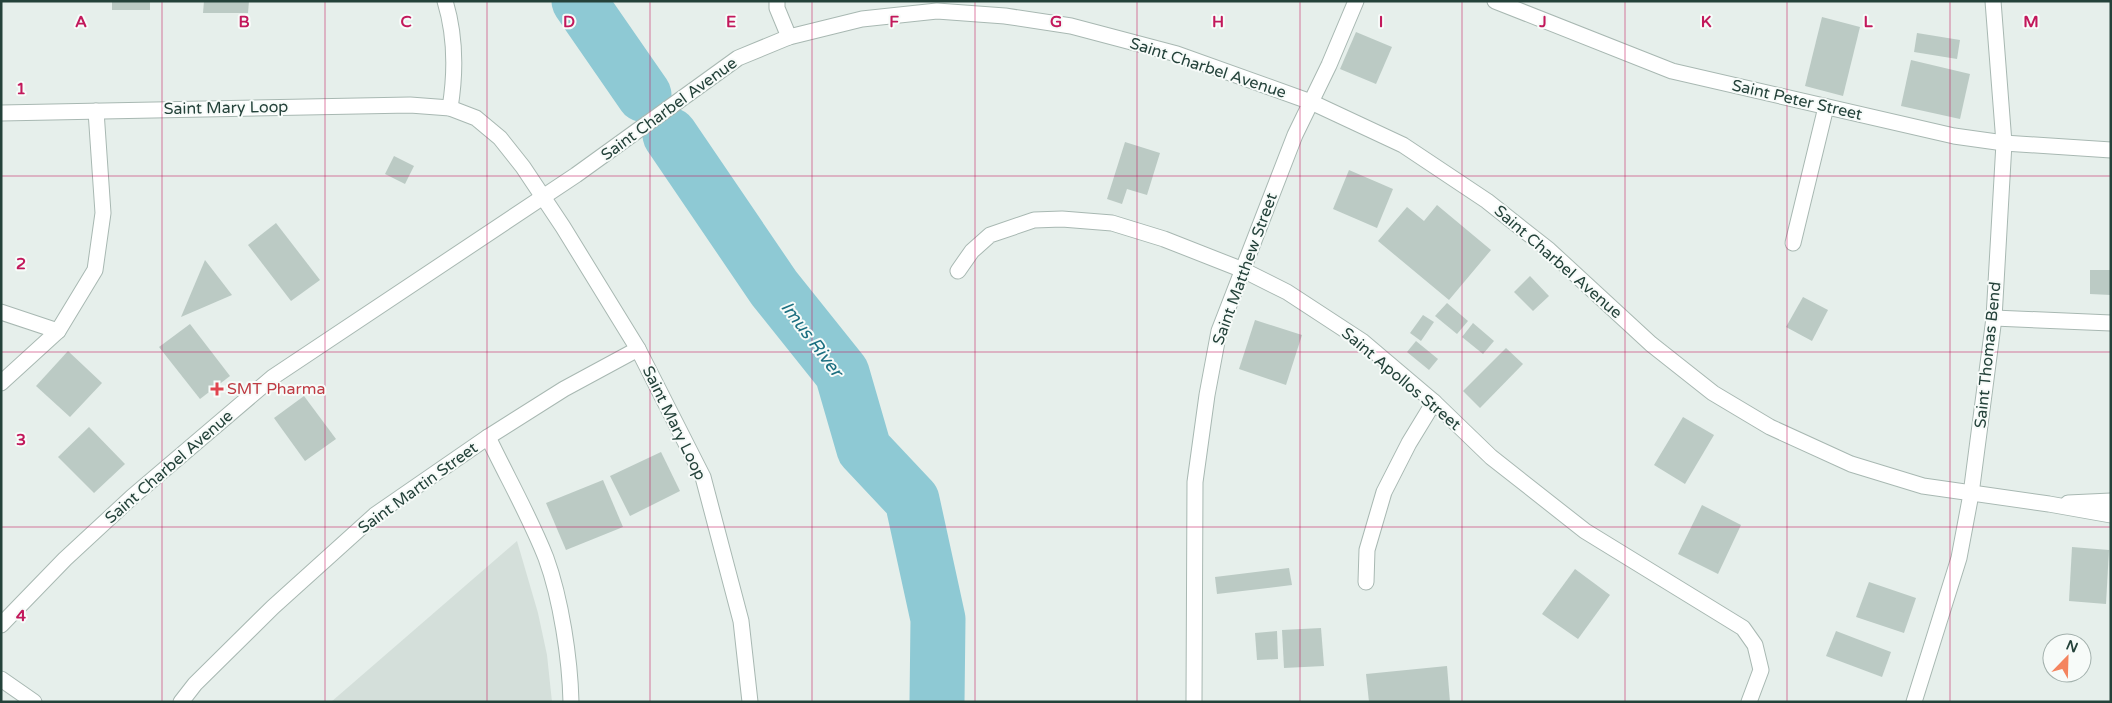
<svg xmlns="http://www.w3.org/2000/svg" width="2112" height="703" font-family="'Varela Round',sans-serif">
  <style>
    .built { fill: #d4dfda }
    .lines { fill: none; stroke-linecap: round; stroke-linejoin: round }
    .river { stroke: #8ec9d4; stroke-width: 55 }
    .building { fill: #bbcac4 }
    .minor-casing { stroke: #a8b8b2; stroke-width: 17 }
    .tertiary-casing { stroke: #a8b8b2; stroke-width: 17 }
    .minor { stroke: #fff; stroke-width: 15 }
    .tertiary { stroke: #fff; stroke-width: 15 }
    .grid { fill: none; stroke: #c2185b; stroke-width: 1; stroke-opacity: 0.55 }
    .health-dot { fill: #e0444e; stroke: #f7fbf9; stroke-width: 2 }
    .labels { text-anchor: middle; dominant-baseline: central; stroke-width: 4; stroke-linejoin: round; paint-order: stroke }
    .street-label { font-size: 16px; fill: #24423a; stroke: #f7fbf9 }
    .health-label { font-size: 16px; fill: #be3a42; stroke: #f7fbf9; text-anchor: start }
    .water-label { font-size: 18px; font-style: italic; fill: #1c6f80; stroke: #f7fbf9 }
    .grid-label { font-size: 16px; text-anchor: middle; font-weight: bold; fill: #c2185b; stroke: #f7fbf9; stroke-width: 4; stroke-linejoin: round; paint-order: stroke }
  </style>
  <rect width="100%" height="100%" fill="#e6efeb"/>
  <polygon class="built" points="517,541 538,613 547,655 552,702 331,702"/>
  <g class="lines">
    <g class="river">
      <polyline points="579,1 644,95"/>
      <polyline points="670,135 774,288 842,373 864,449 912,500 938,619 937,702"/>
    </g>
  </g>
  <g class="building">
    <rect x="112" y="1" width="38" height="9"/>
    <polygon points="204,1 249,1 248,13 203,13"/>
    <polygon points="1822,17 1860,27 1843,96 1805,86"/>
    <polygon points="1356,32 1392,47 1376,84 1340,69"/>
    <polygon points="1917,33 1960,40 1957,59 1914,52"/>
    <polygon points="1911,60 1970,74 1960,119 1901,106"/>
    <polygon points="1125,142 1160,153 1147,195 1127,189 1122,204 1107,199"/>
    <polygon points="394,156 414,166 405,184 385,174"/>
    <polygon points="1349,170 1393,189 1377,228 1333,209"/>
    <polygon points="1437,205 1491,250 1449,300 1378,241 1407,207 1424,221"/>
    <polygon points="276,223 320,280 291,301 248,245"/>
    <polygon points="205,260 232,295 181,317"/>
    <polygon points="2090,270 2111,270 2111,295 2090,294"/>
    <polygon points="1530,276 1549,296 1533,311 1514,292"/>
    <polygon points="1803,297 1828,310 1812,341 1786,327"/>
    <polygon points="1447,303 1468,321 1457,334 1435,316"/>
    <polygon points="1423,315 1434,322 1421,341 1410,333"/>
    <polygon points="1255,320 1302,335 1286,385 1239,369"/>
    <polygon points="1473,323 1494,341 1483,354 1462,337"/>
    <polygon points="190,324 230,376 200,399 159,347"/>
    <polygon points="1416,341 1438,359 1429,370 1407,352"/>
    <polygon points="1506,348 1523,364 1480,408 1463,391"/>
    <polygon points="68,351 102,383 70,417 36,386"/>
    <polygon points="304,396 336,439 305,461 274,418"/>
    <polygon points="1683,417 1714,435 1685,484 1654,465"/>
    <polygon points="89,427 125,464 94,493 58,457"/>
    <polygon points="661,452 680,491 630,516 610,476"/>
    <polygon points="603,480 623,527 566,550 546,503"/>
    <polygon points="1702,505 1741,525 1718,574 1678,554"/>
    <polygon points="2072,547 2109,550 2106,604 2069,601"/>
    <polygon points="1289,568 1292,585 1217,594 1215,577"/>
    <polygon points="1575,569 1610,595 1578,639 1542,614"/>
    <polygon points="1869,582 1916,598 1904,633 1856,617"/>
    <polygon points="1321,628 1324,666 1284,668 1282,630"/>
    <polygon points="1277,631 1278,659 1257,660 1255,633"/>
    <polygon points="1836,631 1891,652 1882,677 1826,656"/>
    <polygon points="1447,666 1450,702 1369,702 1366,674"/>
  </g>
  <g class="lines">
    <g class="minor-casing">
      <g id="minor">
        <path d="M445,1c11,36 11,70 5,107"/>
        <polyline points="777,1 777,8 789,37"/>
        <polyline points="1495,1 1672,71 1954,136 2004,143 2111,150"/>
        <polyline points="1,113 410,105 450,108 476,118 500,138 523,167 563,227 638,349 703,477 741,621 750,702"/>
        <polyline points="1793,243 1826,107"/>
        <polyline points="958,271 972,251 990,235 1034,220 1062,219 1112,223 1164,239 1243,270 1287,292 1362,341 1434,402 1491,457 1585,531 1743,628 1755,645 1761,670 1749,702"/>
        <polyline points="1,312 58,331"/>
        <polyline points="1994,318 2111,323"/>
        <polyline points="1,383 58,331 95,270 103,213 96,111"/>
        <path d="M488,437c19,40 42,80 58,121 15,41 24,101 25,144"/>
        <polyline points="1366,582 1367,550 1384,492 1409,443 1434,402"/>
        <polyline points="1,679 34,702"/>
        <polyline points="181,702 195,684 273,607 375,515 488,437 564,389 638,349"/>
        <polyline points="1194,702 1195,482 1207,395 1219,331 1295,135 1329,65 1356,1"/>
        <polyline points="1914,702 1959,558 1971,494 1994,318 2004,143 1993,1"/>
      </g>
    </g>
    <g class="tertiary-casing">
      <g id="tertiary">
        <polyline points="2068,503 2111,501"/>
        <polyline points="1,625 65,559 132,497 273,377 576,175 738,58 789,37 862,19 937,11 1005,16 1071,26 1177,54 1311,102 1403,145 1487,201 1549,250 1651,344 1713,393 1770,427 1851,464 1923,486 2049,504 2111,515"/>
      </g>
    </g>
    <use href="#minor" class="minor"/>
    <use href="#tertiary" class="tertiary"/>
  </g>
  <path class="grid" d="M162,1v701M325,1v701M487,1v701M650,1v701M812,1v701M975,1v701M1137,1v701M1300,1v701M1462,1v701M1625,1v701M1787,1v701M1950,1v701M1,176h2110M1,352h2110M1,527h2110"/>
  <path class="health-dot" d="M214.5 381.5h5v5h5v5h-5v5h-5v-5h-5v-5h5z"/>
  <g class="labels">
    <g class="street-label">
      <text transform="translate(1208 68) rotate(18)">Saint Charbel Avenue</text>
      <text transform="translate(1797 100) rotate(13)">Saint Peter Street</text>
      <text transform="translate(226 108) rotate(-1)">Saint Mary Loop</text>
      <text transform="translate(669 109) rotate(-36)">Saint Charbel Avenue</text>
      <text transform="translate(1558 262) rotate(41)">Saint Charbel Avenue</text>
      <text transform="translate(1245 269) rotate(-70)">Saint Matthew Street</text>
      <text transform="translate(1988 355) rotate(-84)">Saint Thomas Bend</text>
      <text transform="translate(1401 379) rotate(40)">Saint Apollos Street</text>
      <text transform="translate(674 423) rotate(64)">Saint Mary Loop</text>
      <text transform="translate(169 467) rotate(-41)">Saint Charbel Avenue</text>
      <text transform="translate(418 488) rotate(-36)">Saint Martin Street</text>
    </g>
    <g class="health-label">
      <text x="227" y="389">SMT Pharma</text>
    </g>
    <g class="water-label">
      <text transform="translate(812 339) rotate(53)">Imus River</text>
    </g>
  </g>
  <g class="grid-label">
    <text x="81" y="27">A</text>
    <text x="244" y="27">B</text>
    <text x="406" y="27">C</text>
    <text x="569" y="27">D</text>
    <text x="731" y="27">E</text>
    <text x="894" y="27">F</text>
    <text x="1056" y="27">G</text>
    <text x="1218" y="27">H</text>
    <text x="1381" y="27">I</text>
    <text x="1543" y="27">J</text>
    <text x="1706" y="27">K</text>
    <text x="1868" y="27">L</text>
    <text x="2031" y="27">M</text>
    <text x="21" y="94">1</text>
    <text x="21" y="269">2</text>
    <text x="21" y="445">3</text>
    <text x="21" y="621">4</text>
  </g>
  <rect width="2112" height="703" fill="none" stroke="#24423a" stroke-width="5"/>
  <g transform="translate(2067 658) rotate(23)"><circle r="24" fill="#f7fbf9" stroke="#a3b1ad"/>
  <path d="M0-4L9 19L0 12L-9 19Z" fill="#f4845f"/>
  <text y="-8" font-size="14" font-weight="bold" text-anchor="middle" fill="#24423a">N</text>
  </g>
</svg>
